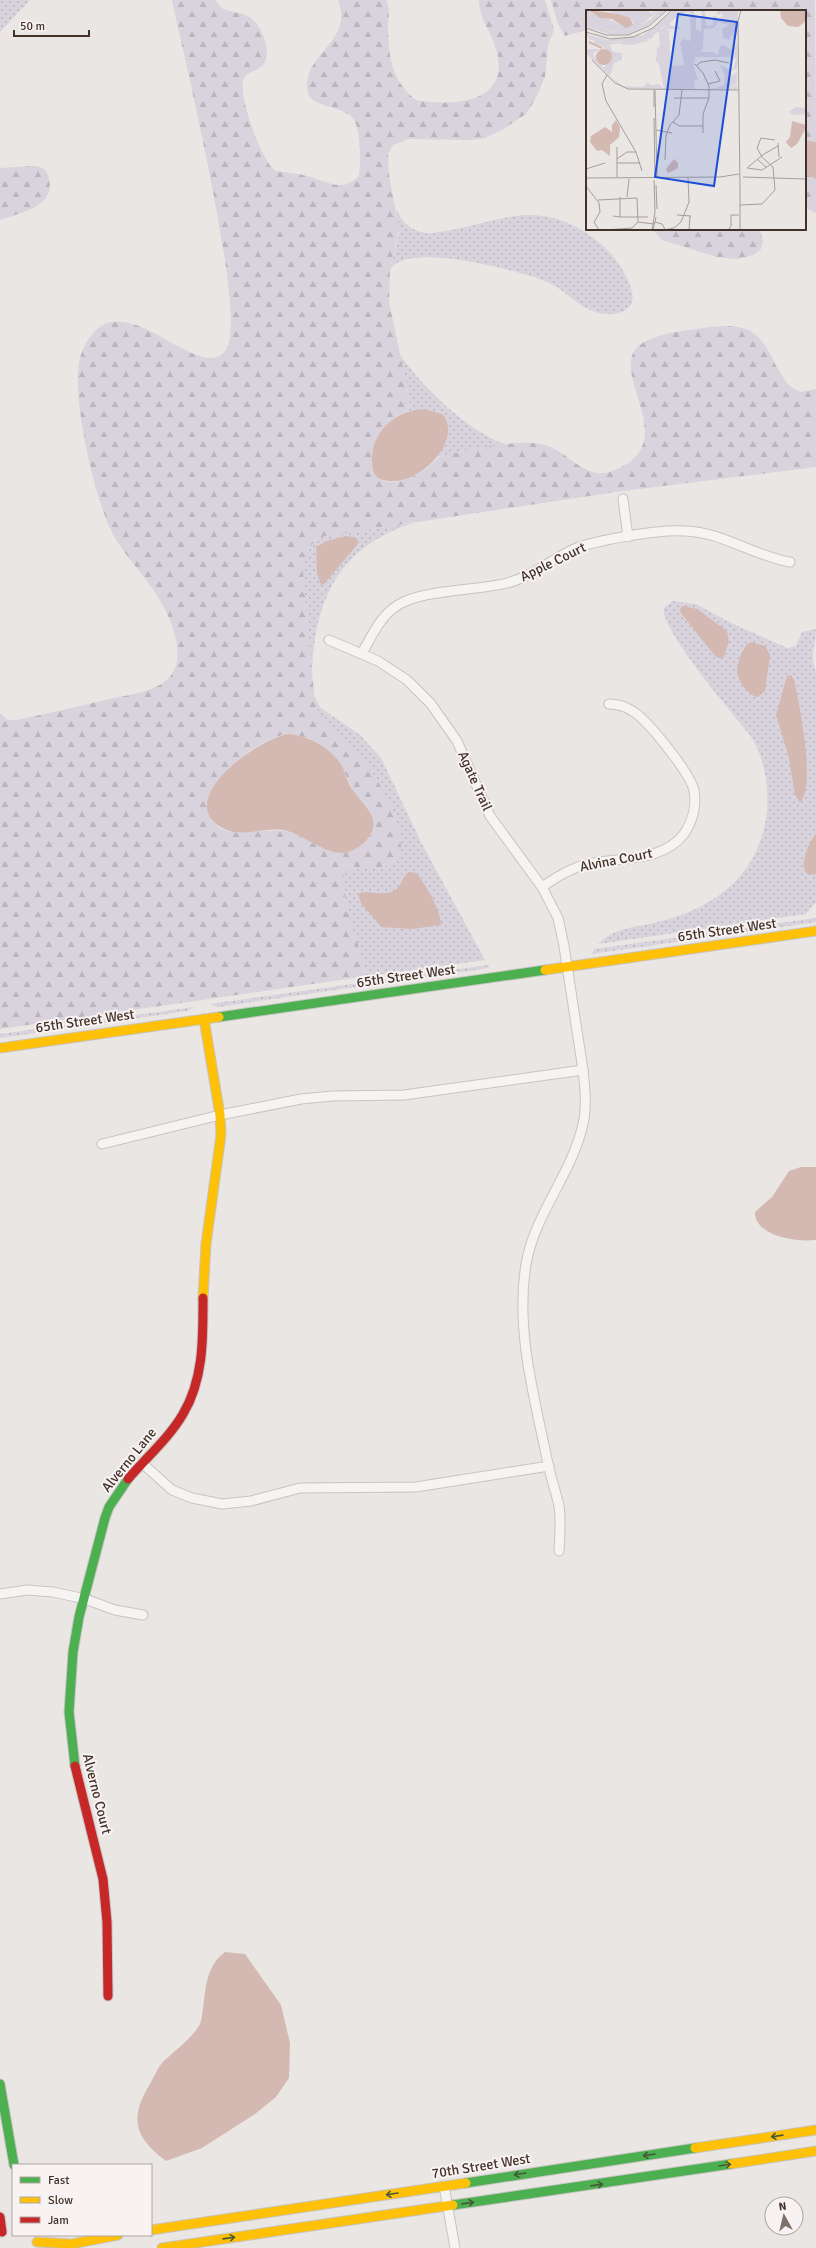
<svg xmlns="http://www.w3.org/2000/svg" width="816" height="2248" font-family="Signika,sans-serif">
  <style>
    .grass { fill: url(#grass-dots) }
    .forest { fill: url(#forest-firs); fill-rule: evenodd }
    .water { fill: #d4b9b2 }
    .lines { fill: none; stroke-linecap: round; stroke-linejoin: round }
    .street-casing { stroke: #c7c4c2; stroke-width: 11 }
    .fast-casing { stroke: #c7c4c2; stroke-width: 11 }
    .slow-casing { stroke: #c7c4c2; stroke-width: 11 }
    .jam-casing { stroke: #c7c4c2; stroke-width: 11 }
    .street { stroke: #f6f4f3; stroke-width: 9 }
    .fast { stroke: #4caf50; stroke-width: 9 }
    .slow { stroke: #ffc107; stroke-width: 9 }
    .jam { stroke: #c62828; stroke-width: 9 }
    .oneway { stroke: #465835 }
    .labels { text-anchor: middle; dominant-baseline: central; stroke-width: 4; stroke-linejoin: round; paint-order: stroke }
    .street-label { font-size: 14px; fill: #433229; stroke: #f8f3f2 }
    .inset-river { fill: none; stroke: #d4b9b2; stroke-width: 2 }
    .inset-road { fill: none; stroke: #a79e99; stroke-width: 1 }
    .view { fill: #1d4ed8; fill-opacity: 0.15; stroke: #1d4ed8; stroke-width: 2 }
    .inset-edge { fill: none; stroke: #433229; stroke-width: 2 }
  </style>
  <defs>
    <pattern id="grass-dots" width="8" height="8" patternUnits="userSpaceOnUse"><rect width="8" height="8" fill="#d8d3dc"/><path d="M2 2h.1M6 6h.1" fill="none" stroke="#bbb6bd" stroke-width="1.8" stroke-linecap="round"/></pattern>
    <pattern id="forest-firs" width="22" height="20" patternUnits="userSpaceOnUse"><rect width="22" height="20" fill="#d8d3dc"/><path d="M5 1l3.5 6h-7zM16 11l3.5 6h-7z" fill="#bbb6bd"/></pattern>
  </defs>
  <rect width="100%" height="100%" fill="#e9e6e4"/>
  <g class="grass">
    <polygon points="0,0 30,0 0,32"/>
    <path d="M396,209c5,12 15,22 29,24 6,1 14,-1 21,-2 26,-4 52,-14 79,-16 28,-1 52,9 72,26 16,12 30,32 35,51 4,16 -11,23 -24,22 -28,-1 -38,-23 -63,-33 -25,-10 -140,-41 -155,-11l9,-37z"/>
    <path d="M398,352c21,32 74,84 111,93l-46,6 -26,6 6,-11 -19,-37 -16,2 1,-16z"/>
    <path d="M413,523c-78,25 -101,83 -101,160l-9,-109c0,-17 5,-32 22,-38z"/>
    <path d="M673,601l23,3 35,19 56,25 9,-2 6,-14 14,-3c0,19 -7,23 0,44v229l-10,12 -208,30c16,-16 34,-16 55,-21 57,-12 103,-44 113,-104 4,-27 0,-60 -16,-84 -16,-20 -91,-107 -86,-127z"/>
    <path d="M313,694l8,14 39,27 21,23 42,88 62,114 -117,16c-6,-19 -28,-81 -25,-98 1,-2 3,-5 5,-7 8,-6 31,-1 44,-8l8,-23 -4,-17 -15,-36 -18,-27 -39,-39 -8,-13z"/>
    <polygon points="816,918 816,922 592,954 595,949"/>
    <polygon points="488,965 489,968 218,1007 210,1004"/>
    <polygon points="194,1007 187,1011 0,1038 0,1034"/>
  </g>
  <g class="forest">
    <path d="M172,0h43c13,22 35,0 49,38 12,38 -18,28 -21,43 -4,16 19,83 33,90 10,2 21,2 31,5 18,4 34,18 52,0 2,-14 2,-49 -7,-59 -10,-11 -41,-10 -44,-24 -9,-38 47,-50 30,-93h48c4,7 3,16 2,24 0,30 3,57 28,76 38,7 96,3 80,-51 -5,-17 -17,-31 -17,-49h66l9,30 -6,15 -3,32 -10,23 -9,14 -24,16 -17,8 -14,2 -63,-1 -15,6 -5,9 1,21 10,54 -9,41 -1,32 21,100 -2,9c-11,4 -21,11 -27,20 -11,16 -16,52 12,51 11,-1 25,-7 34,-14 6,-5 9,-10 17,-13 26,-5 76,-17 101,-10 25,7 40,38 70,25 66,-26 -1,-91 20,-120 9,-14 45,-19 61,-21 22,-3 50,-8 65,11 9,10 13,24 20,34 5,8 10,15 20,18l15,-3v78l-193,24 -298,45 -10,5 -7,8 -5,22 12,133c7,18 20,26 33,39 25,25 51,67 53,104 1,35 -50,10 -57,29 -5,14 19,84 24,100l-368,53v-316l8,7h9c32,-7 64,-14 97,-22 15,-3 36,-6 49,-15 29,-20 8,-66 -7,-89 -15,-24 -36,-42 -47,-68 -16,-37 -36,-124 -30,-163 2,-12 8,-24 16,-32 38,-39 109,57 132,17 20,-35 -44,-295 -55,-348zM282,735c26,-2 51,13 62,36 3,6 5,13 9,19 7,12 25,23 19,39 -2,8 -7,14 -14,18 -24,16 -50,-12 -73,-16 -27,-5 -69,17 -78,-24 4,-10 8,-21 14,-29 13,-18 40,-37 61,-43z"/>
    <polygon points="551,0 815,0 816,142 805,140 805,11 587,11 587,30 565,36 558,24"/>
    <path d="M35,166c9,2 12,4 14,13 7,28 -30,34 -49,41v-52z"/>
    <polygon points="805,173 816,179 816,213 805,208"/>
    <polygon points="652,229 760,229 763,241 761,249 754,255 738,259 717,257 662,240"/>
  </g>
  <g class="water">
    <polygon points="805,140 816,142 816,179 805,173"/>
    <path d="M424,409l18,5c24,26 -29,81 -64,64 -6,-5 -6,-13 -6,-20 1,-29 25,-48 52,-49z"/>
    <polygon points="346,536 357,538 357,545 324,584 321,585 317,573 316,547 327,541"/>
    <polygon points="683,606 697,609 727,631 729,642 723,658 719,658 715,656 681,613 680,609"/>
    <path d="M751,642l14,4 5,9 -5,36 -7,6c-10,-1 -20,-16 -21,-25 0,-9 6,-27 14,-30z"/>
    <path d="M791,675l3,5c6,26 22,108 6,122l-5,-7 -6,-37 -13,-43 11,-39z"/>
    <path d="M289,734c22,3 43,14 54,34 3,8 5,16 10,22 12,18 32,29 12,52 -6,5 -13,10 -21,11 -19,1 -39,-17 -57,-22 -22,-6 -46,10 -68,-5 -43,-29 41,-89 70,-92z"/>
    <path d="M816,834v40l-7,1c-12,-6 0,-34 7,-41z"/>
    <path d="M409,872l7,1c9,10 26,40 25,52l-29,4 -31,-2 -20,-24 -3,-9c10,-5 24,3 35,-3 10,-4 8,-14 16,-19z"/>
    <path d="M801,1167h15v73c-19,2 -61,-3 -61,-28l17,-15 17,-26z"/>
    <path d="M225,1952l20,2 36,51 9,38 -1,35 -13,19 -21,17 -53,34 -36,13c-32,-24 -37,-43 -16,-77 4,-7 7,-15 12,-21 13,-13 30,-24 38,-39 2,-5 2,-10 3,-15 3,-22 3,-43 22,-57z"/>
  </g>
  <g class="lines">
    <g class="street-casing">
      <g id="street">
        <polyline points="623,499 628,537"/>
        <polyline points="329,640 378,661 407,680 431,704 457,741 490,816 542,887 558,918 564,946 583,1070"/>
        <path d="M362,653c10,-17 18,-37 36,-48 26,-16 78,-14 109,-22 24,-6 44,-23 65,-33 22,-10 89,-21 113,-19 37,1 69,25 105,31"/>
        <path d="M542,887c13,-9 27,-18 42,-22 32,-9 77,-1 100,-31 8,-12 13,-28 10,-43 -3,-17 -45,-69 -60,-79 -7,-5 -16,-8 -25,-8"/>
        <path d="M102,1144l118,-29 81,-16 31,-3 72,-1 179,-25c2,18 4,37 0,54 -11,50 -48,89 -57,140 -11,67 9,135 22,200 3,14 8,28 11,42 2,14 1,30 0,45"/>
        <polyline points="142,1463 172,1490 192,1498 222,1504 251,1501 300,1488 416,1487 549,1466"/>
        <polyline points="0,1594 27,1590 53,1592 85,1599 115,1610 143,1615"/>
        <polyline points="444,2186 455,2248"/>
      </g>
    </g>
    <g class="fast-casing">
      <g id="fast">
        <polyline points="219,1017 545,970"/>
        <polyline points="75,1766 69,1712 73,1652 79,1617 105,1518 109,1507 128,1479"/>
        <polyline points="0,2084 14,2165"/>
        <polyline points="466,2183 695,2148"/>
        <polyline points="453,2205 731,2164"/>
      </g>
    </g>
    <g class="slow-casing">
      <g id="slow">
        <polyline points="545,970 816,931"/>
        <polyline points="0,1048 219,1017"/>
        <polyline points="203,1298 206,1244 221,1135 220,1115 204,1019"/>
        <polyline points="695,2148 816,2130"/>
        <polyline points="731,2164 816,2151"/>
        <polyline points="151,2230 466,2183"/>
        <polyline points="37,2242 72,2244 118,2235"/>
        <polyline points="162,2248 453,2205"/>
      </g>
    </g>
    <g class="jam-casing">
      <g id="jam">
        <path d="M128,1479c18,-21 41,-41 55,-65 21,-35 20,-77 20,-116"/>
        <polyline points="75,1766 103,1879 107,1922 108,1996"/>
        <polyline points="0,2217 2,2232"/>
      </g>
    </g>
    <use href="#street" class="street"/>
    <use href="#fast" class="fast"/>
    <use href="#slow" class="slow"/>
    <use href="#jam" class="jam"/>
  </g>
  <defs><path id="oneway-shaft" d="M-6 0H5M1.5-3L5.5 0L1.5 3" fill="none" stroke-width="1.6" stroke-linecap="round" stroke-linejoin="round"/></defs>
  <g class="oneway">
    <use href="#oneway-shaft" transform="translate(777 2136) rotate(172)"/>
    <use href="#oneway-shaft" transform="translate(649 2155) rotate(171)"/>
    <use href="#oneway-shaft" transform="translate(725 2165) rotate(-9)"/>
    <use href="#oneway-shaft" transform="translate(520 2174) rotate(171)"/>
    <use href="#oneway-shaft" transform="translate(597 2185) rotate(-8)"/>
    <use href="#oneway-shaft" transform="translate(392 2194) rotate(171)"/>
    <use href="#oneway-shaft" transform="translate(468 2203) rotate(-8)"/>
    <use href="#oneway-shaft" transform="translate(229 2238) rotate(-8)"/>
  </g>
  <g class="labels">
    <g class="street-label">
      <text transform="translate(553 562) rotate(-26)">Apple Court</text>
      <text transform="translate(475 781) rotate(66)">Agate Trail</text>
      <text transform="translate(616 860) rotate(-11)">Alvina Court</text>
      <text transform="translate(727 930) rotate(-8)">65th Street West</text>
      <text transform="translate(406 976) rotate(-8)">65th Street West</text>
      <text transform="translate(85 1021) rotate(-8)">65th Street West</text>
      <text transform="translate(129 1460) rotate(-51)">Alverno Lane</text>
      <text transform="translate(97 1794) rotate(76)">Alverno Court</text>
      <text transform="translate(481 2166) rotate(-9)">70th Street West</text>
    </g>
  </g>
  <g transform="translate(586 10)">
    <rect width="220" height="220" fill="#e9e6e4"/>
    <path d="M73,0h7l-17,15 -21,9h-19l-23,-7 6,-2 23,7 17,-2 19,-11zM88,0h16v2l-7,1 -13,9v4l-5,-1 -5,4 11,2 -2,3 -12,-2 -7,8 -2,-2 -1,3 -14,4 -13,-1 3,-3h-18l-3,5 -8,-3v-3h-4l-4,-6 22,6 35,-5zM0,39h13l-6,5 10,14 8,-7 -5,-12 15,11 -7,3 -4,13 13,10 20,1 5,-5 2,3 9,-1 5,5 -36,-1 -10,-4 -32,-31zM146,46l6,1 -1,12 -7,1 3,6 4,-5v12l-10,6 10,-4v4h-25l12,-4 1,-9 -5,-11 9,4 4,-1 3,-8z" fill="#d8d3dc"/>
    <path d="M0,0l38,16 9,-1v-4l-27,-11h46l-4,1 3,2 8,-3 -23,19 -19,3 -25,-7 -3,2 -3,-3zM104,0h3l3,8v11l5,2 1,-21h3l1,15 4,1 3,-1v-9h4l1,3 5,-3 -1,-3 -5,2v-5h21l-1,23h-5l5,6 -6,-4 -1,5 -7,-2 -1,-9 7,-4 -11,-3 -4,6 -10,1 -1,19 -3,4h12l6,3 2,-9 4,-1 9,6 4,-10 1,16h-43l-1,12 4,11 -4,1 1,8h-31l-5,-25 -3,-3 1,-13 3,-2 -1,-13 10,1 2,32 13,-1 -4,-22 3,-4 8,2zM80,15l13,2 1,2 -20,1zM18,31l20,1 -15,3 4,7 9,1v7h-4l-14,-12 -2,-4z" fill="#d8d3dc"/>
    <path d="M210,97l10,1v6l-12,1 -5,-3z" fill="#d8d3dc"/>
    <path d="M3,0l29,4 12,4 3,7 -7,3 -14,-9 -12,-1zM194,0h26v11l-8,6 -10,-1 -7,-8zM10 47a8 8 0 1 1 16 0a8 8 0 1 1-16 0ZM30,110l4,7 -1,10 -9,8v11l-8,-6 -5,1 -7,-9 1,-6 14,-9 7,5v-7zM206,111l14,4v3l-9,16 -6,4 -5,-6 4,-5zM88,149l4,4v5l-10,5 -2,-4z" fill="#d4b9b2"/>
    <path class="inset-river" d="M3,32l13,6"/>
    <path class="inset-road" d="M0,18l20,7h22l21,-9 18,-16M0,22l24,7 23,-2 20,-9 19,-18M6,50l23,23 13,6 111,1M109,54l8,9 6,13v12M111,55l4,-3 14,-2 14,3M21,65l-5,9 4,17 30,51 6,19M122,74l12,-3 -5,-10M68,80v17M69,80l2,87M88,88h35l-6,16v19M68,108l1,58M87,112l6,4h24M70,120l16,3M192,133l1,14M192,136l-14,8 -17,14 15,2 20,-13M31,137v30M31,149l10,-7h9M171,149l9,8M79,150l1,-24 4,-11 9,-10 3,-25M31,153h23M0,159l19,-6M157,167l63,2M0,168l134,-1 19,-3M70,175l1,24M0,176l13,17 1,9 -6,10 5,8M154,179l-2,-168 3,-11M154,179v41M41,187l2,-18M12,190l39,-2 1,24M154,195l22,-1 13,-14 -2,-23 -11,-10 -5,-9 4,-10 14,2M91,205l14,1M27,206l7,1v-20M34,207h28M52,212l16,2M69,212l7,2 3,5M18,220l28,-2 6,-6M66,220l3,-18 -1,-32M67,220l3,-13M78,220l10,-2 7,-6 8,-20 -1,-24M103,220l1,-14M142,220l3,-4v-11h8"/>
    <path class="view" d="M92,4l59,8 -23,164 -59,-9z"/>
    <rect width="220" height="220" class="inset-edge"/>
  </g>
  <rect x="12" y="2164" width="140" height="72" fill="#f8f3f2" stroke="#b0a6a2"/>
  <rect x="20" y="2177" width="20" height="6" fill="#4caf50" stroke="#b0a6a2"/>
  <text x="48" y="2184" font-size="12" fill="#433229">Fast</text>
  <rect x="20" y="2197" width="20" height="6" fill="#ffc107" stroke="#b0a6a2"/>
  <text x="48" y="2204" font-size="12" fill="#433229">Slow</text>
  <rect x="20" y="2217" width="20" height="6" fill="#c62828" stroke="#b0a6a2"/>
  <text x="48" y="2224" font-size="12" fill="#433229">Jam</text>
  <g transform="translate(784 2216) rotate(352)"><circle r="19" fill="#f8f3f2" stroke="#b0a6a2"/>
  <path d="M0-3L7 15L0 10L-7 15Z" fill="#7d716a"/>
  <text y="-6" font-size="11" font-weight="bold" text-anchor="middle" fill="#433229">N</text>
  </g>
  <path d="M14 30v6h75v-6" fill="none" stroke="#433229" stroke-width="2"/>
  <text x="20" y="30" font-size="12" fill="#433229" stroke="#f8f3f2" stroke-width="3" paint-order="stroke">50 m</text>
</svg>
